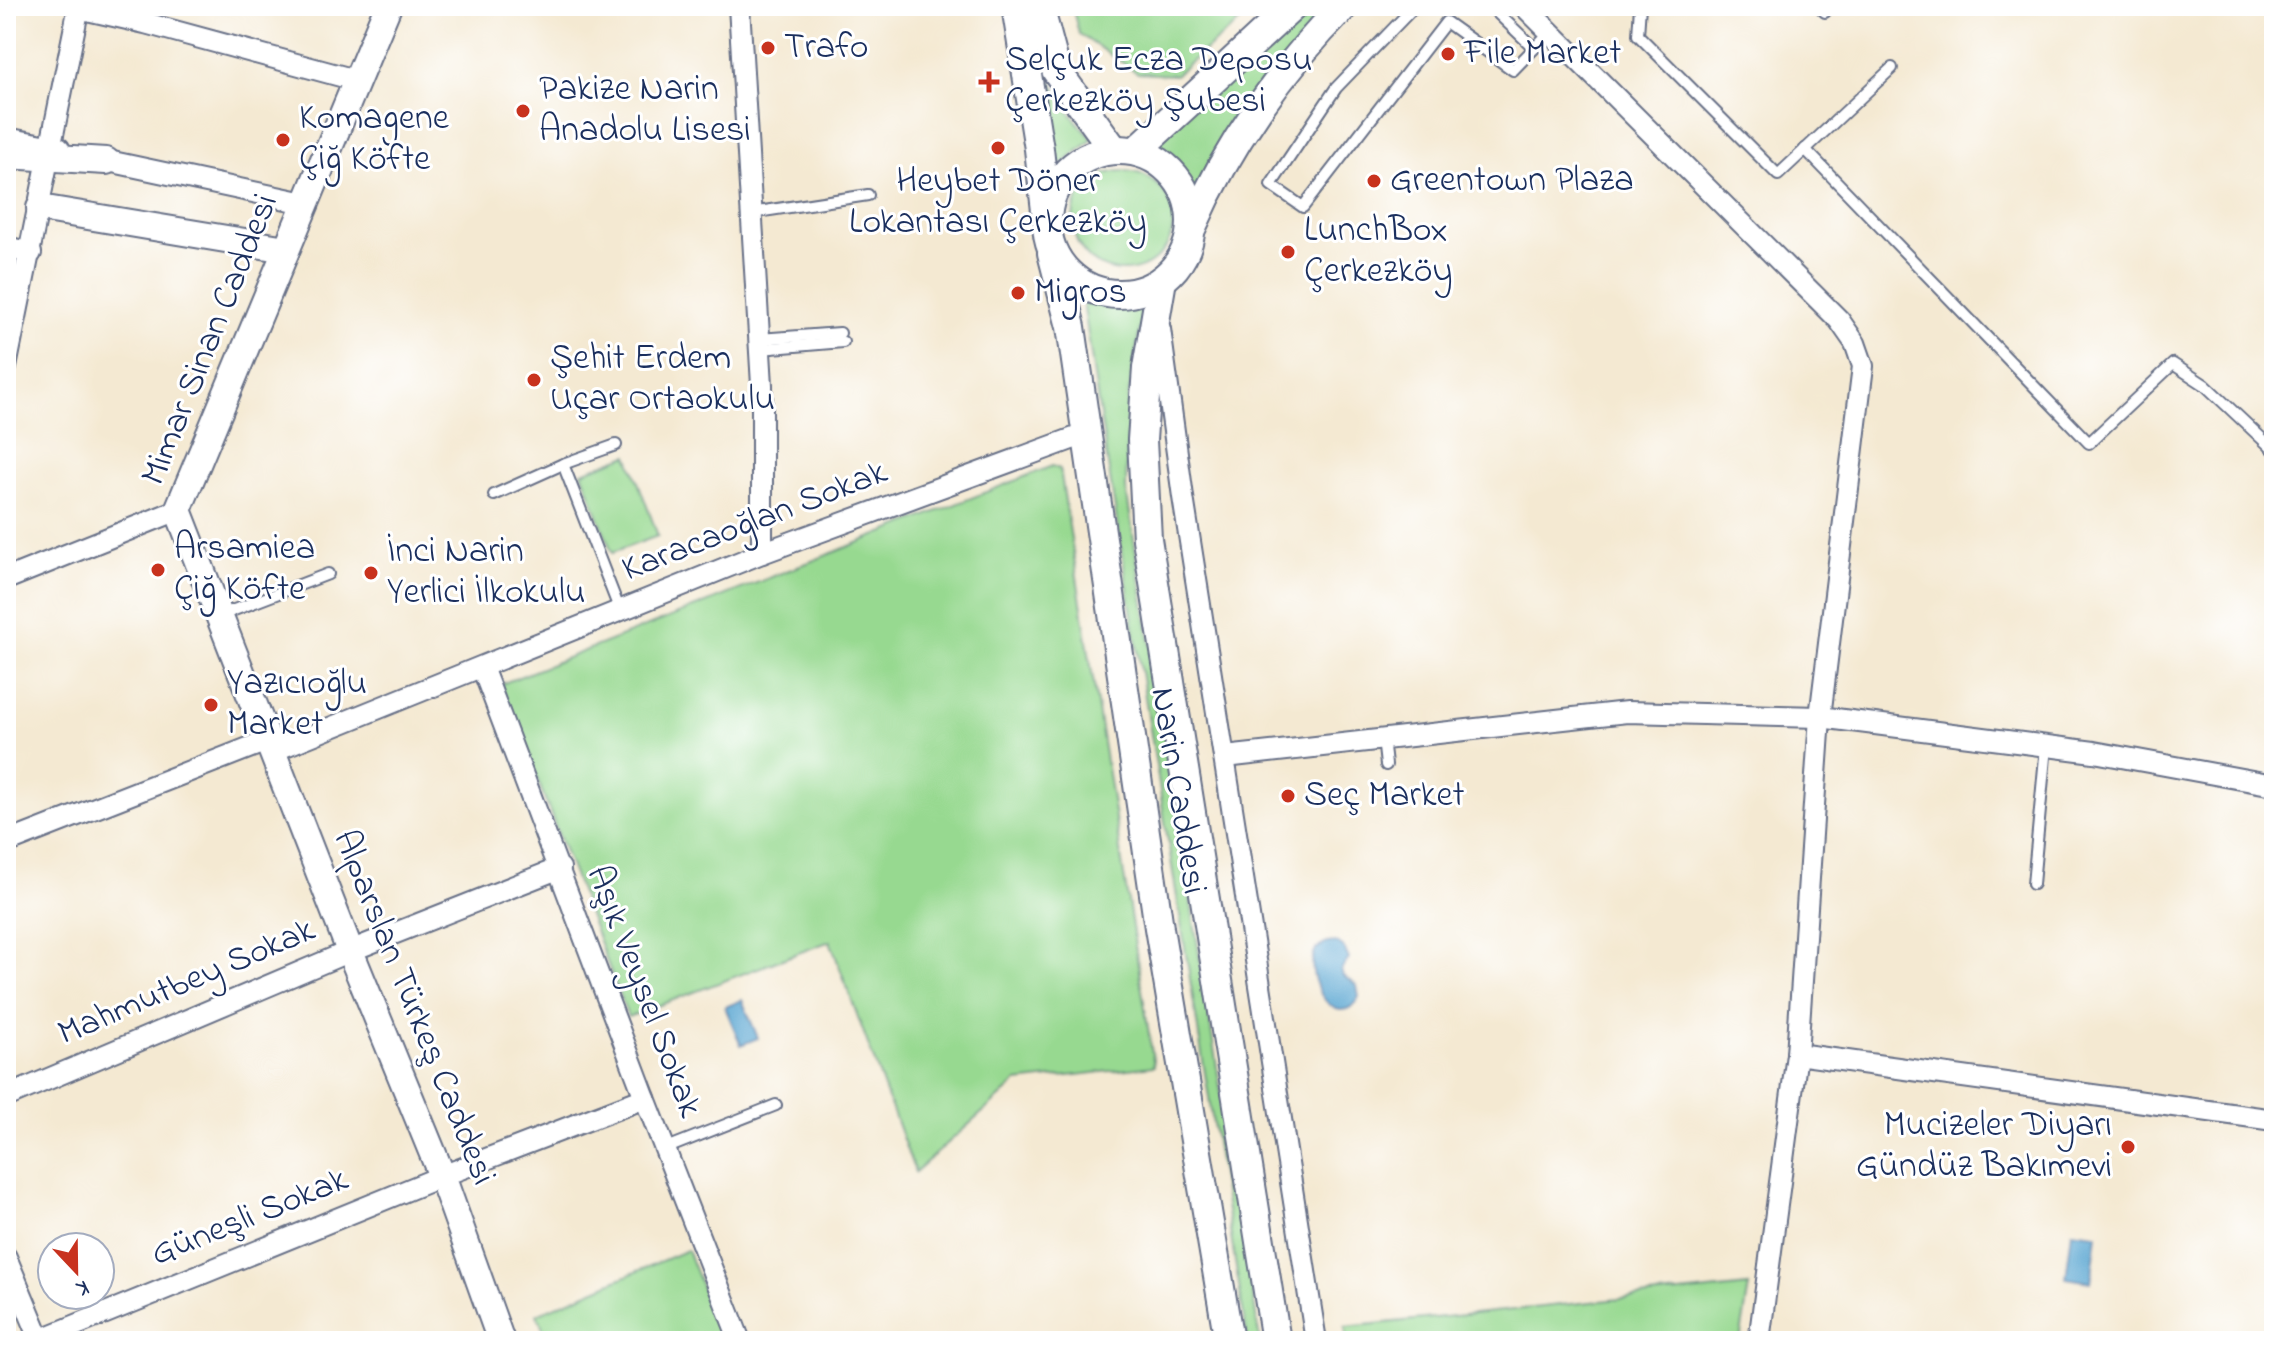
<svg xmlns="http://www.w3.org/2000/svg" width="2280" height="1347" font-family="'Indie Flower',sans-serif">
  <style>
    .green { fill: #97d990; stroke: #598477; stroke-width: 2 }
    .water { fill: #57a4d0; stroke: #396a97; stroke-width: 2 }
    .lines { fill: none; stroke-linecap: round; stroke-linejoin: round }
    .service-casing { stroke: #677087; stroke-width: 14 }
    .minor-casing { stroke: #677087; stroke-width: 24 }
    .tertiary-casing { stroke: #677087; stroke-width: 30 }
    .secondary-casing { stroke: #677087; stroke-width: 32 }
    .service { stroke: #fff; stroke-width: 10 }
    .minor { stroke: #fff; stroke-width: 20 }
    .tertiary { stroke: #fff; stroke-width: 26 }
    .secondary { stroke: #fff; stroke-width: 28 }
    .poi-dot { fill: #c8321e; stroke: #fff; stroke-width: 3 }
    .labels { text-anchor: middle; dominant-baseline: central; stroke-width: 6; stroke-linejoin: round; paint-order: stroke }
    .poi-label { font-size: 36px; fill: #1b2f5e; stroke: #fff; text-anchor: start }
    .street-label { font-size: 36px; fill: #1b2f5e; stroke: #fff }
  </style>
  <rect width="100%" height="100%" fill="#fff"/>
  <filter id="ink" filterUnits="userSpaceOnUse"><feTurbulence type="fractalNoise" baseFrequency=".0125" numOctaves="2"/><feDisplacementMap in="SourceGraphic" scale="16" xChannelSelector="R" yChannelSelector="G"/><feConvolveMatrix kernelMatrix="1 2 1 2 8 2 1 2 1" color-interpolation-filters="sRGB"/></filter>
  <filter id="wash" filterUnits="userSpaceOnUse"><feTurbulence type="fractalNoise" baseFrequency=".006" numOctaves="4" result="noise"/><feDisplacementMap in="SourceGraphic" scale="32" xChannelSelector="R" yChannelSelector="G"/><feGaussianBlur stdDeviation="1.8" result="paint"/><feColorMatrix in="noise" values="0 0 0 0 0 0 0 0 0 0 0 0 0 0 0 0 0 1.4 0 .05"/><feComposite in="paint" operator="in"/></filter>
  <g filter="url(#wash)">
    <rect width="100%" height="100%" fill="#f4e9d2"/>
    <g class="green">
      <path d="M1030,6c15,57 19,90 63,133l-33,27 -8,-19z"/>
      <polygon points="1072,6 1259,6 1175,75 1138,73 1079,34"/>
      <polygon points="1301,6 1335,6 1195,200 1177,169 1148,149"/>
      <circle cx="1123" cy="221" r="50"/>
      <polygon points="1088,297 1109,303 1144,304 1128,399 1126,489 1260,1341 1248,1341 1234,1255 1097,396 1083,301"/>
      <polygon points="628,455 658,536 612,553 582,472"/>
      <polygon points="1052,466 1060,469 1154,1066 1017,1082 915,1172 830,941 628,1017 501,684"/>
      <polygon points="687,1250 723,1341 538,1341 538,1337 545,1334 537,1314"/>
      <polygon points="1749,1286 1740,1341 1347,1341 1345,1327"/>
    </g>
    <g class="water">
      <path d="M1336,942l8,6 5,11 -8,11 2,6 14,10 2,11c-23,40 -58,-22 -43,-48l11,-6z"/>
      <polygon points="742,1000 758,1038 741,1045 725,1007"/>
      <polygon points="2072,1231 2097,1234 2091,1282 2066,1278"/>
    </g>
  </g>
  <g filter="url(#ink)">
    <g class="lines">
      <g class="service-casing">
        <g id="service">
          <polyline points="1415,6 1336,88 1271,185 1303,207 1446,22 1513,70 1550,32"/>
          <polyline points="1490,6 1534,48"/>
          <polyline points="1640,6 1638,35 1778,175 1892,68"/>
          <polyline points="1819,6 1825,12"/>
          <polyline points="1805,149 2089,443 2173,364 2205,385 2274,450"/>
          <polyline points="751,213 868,195"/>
          <polyline points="759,339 840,333"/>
          <polyline points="760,349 843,342"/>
          <polyline points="563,464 620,611"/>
          <polyline points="494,495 563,464 616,445"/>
          <polyline points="221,615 328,574"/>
          <polyline points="1383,739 1386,765"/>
          <polyline points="2033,884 2046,746"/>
          <polyline points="667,1148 776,1105"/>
        </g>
      </g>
      <g class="minor-casing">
        <g id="minor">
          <polyline points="739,6 762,385 762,553"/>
          <polyline points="1524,6 1839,320 1855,343 1863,366 1820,717 1797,1054"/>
          <polyline points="78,8 145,23 359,81"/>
          <polyline points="6,138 59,148"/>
          <polyline points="94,158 305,203"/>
          <polyline points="6,247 31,253"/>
          <polyline points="1160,329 1183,497 1316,1341"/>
          <polyline points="6,367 79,6"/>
          <polyline points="6,579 178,510"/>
          <polyline points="482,667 645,1098 740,1341"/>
          <polyline points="273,751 762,553 1085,434"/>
          <polyline points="1225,757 1627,712 1820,717 2094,752 2274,785"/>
          <polyline points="6,843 269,740"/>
          <polyline points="6,1097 350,951 560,868"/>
          <polyline points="6,1257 41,1341"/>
          <polyline points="37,1341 442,1176 645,1098"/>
          <polyline points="1759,1341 1797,1054 2274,1120"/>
        </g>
      </g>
      <g class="tertiary-casing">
        <g id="tertiary">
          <polyline points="388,6 178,510 350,951 442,1176 501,1341"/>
          <polyline points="6,155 106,161"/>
          <polyline points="40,208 286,249"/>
        </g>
      </g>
      <g class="secondary-casing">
        <g id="secondary">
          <polyline points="1016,6 1039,149 1046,211"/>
          <polyline points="1039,6 1056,70 1114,150"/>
          <circle cx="1119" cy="222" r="72"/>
          <polyline points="1136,151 1293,6"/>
          <path d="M1192,227c35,-81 90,-159 152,-221"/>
          <polyline points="1052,253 1071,327 1159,928 1229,1341"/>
          <polyline points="1162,280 1147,368 1142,440 1147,539 1276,1341"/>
        </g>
      </g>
      <use href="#service" class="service"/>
      <use href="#minor" class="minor"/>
      <use href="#tertiary" class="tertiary"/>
      <use href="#secondary" class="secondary"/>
    </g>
  </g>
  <g class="poi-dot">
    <circle cx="768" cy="48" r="8"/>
    <circle cx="1448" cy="54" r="8"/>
    <path d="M985 70h8v8h8v8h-8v8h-8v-8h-8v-8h8z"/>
    <circle cx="523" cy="111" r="8"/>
    <circle cx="283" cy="140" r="8"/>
    <circle cx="998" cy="148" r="8"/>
    <circle cx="1374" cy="181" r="8"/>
    <circle cx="1288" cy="252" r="8"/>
    <circle cx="1018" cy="293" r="8"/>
    <circle cx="534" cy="380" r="8"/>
    <circle cx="158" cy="570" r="8"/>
    <circle cx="371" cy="573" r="8"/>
    <circle cx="211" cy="705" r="8"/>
    <circle cx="1288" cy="796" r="8"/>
    <circle cx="2128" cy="1147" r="8"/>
  </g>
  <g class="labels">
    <g class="poi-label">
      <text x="784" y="48">Trafo</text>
      <text x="1464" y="54">File Market</text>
      <text x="1005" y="61">Selçuk Ecza Deposu<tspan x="1005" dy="41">Çerkezköy Şubesi</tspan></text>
      <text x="539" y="90">Pakize Narin<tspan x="539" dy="41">Anadolu Lisesi</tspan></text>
      <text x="299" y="119">Komagene<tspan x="299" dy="41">Çiğ Köfte</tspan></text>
      <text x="1390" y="181">Greentown Plaza</text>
      <text x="998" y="182" text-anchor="middle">Heybet Döner<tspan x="998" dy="41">Lokantası Çerkezköy</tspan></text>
      <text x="1304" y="231">LunchBox<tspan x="1304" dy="41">Çerkezköy</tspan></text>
      <text x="1034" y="293">Migros</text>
      <text x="550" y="359">Şehit Erdem<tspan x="550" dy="41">Uçar Ortaokulu</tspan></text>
      <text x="174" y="549">Arsamiea<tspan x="174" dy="41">Çiğ Köfte</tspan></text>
      <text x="387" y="552">İnci Narin<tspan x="387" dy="41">Yerlici İlkokulu</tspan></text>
      <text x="227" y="684">Yazıcıoğlu<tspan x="227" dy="41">Market</tspan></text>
      <text x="1304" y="796">Seç Market</text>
      <text x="2112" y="1126" text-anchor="end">Mucizeler Diyarı<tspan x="2112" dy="41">Gündüz Bakımevi</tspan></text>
    </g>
    <g class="street-label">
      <text transform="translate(211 340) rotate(-68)">Mimar Sinan Caddesi</text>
      <text transform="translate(755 522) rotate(-21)">Karacaoğlan Sokak</text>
      <text transform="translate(1177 791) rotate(81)">Narin Caddesi</text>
      <text transform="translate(187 983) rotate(-23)">Mahmutbey Sokak</text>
      <text transform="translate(643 992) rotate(69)">Aşık Veysel Sokak</text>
      <text transform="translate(413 1008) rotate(68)">Alparslan Türkeş Caddesi</text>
      <text transform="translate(250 1218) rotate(-22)">Güneşli Sokak</text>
    </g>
  </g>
  <rect width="2280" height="1347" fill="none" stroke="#fff" stroke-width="32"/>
  <g transform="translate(76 1271) rotate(158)"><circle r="38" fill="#ffffff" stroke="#a4acbf" stroke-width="2"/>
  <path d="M0-6L14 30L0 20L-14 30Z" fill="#c8321e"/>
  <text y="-12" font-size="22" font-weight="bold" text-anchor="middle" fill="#1b2f5e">K</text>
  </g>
</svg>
